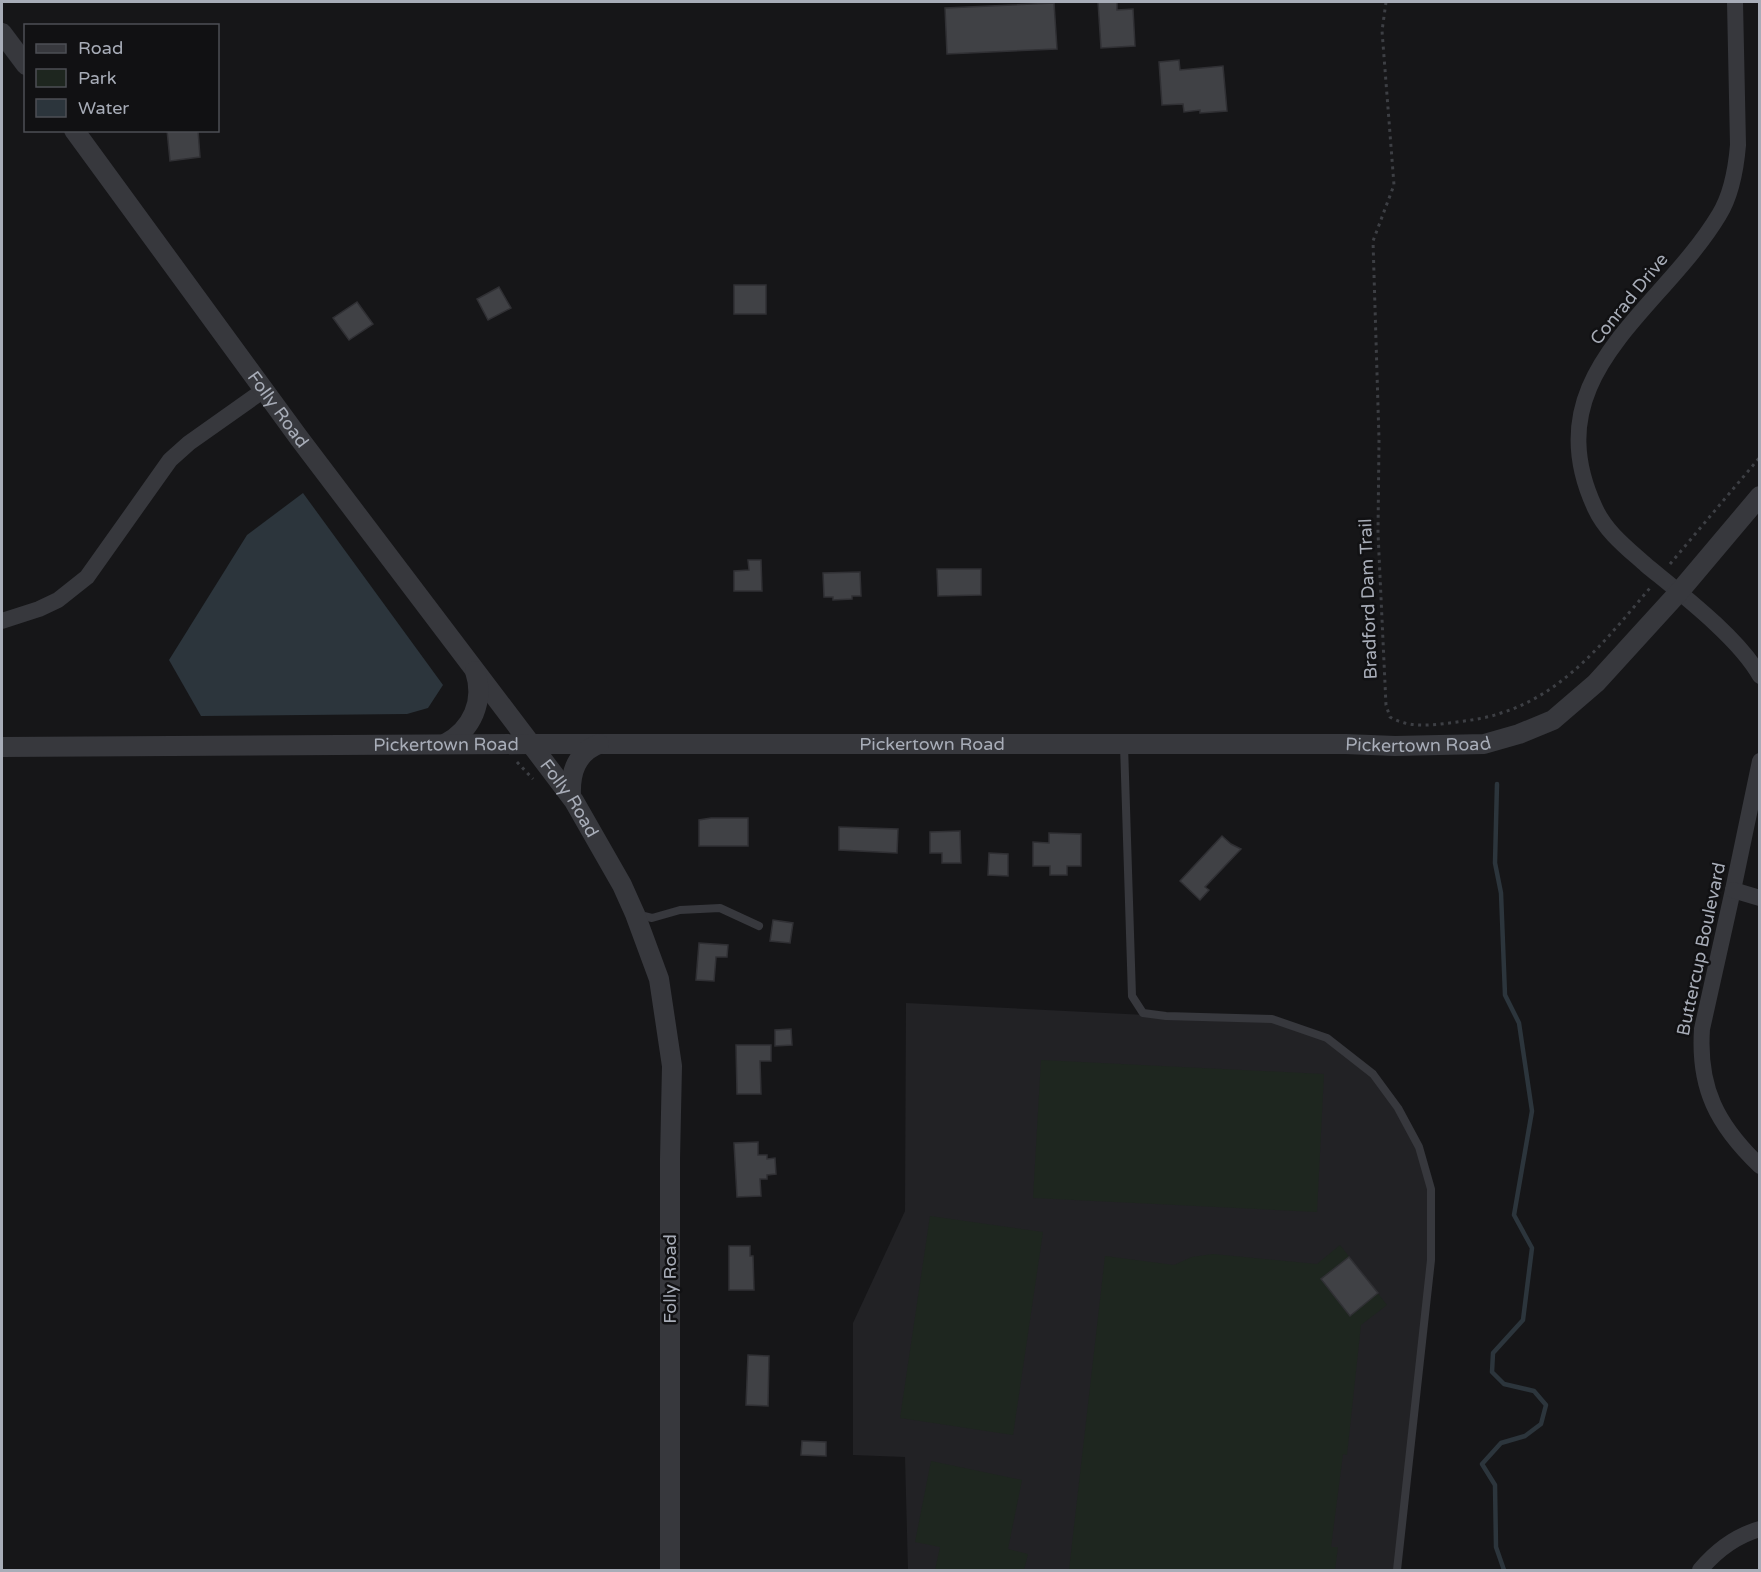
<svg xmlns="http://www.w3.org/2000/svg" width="1761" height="1572" font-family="'Varela Round',sans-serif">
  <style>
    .built { fill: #222225 }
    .green { fill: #1e261f }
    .water { fill: #2c353c }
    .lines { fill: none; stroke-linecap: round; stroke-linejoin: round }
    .stream { stroke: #2c353c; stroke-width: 4.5 }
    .building { fill: #404145; stroke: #303034; stroke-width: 1.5 }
    .path { stroke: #3d3f44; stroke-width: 3; stroke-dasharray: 3 4.5; stroke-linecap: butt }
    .service { stroke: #37383d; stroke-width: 8 }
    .minor { stroke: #37383d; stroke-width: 16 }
    .tertiary { stroke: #37383d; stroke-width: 20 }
    .labels { text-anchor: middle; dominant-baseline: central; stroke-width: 5; stroke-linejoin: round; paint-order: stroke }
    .street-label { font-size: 18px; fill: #a8adb8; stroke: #111113 }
  </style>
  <rect width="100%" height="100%" fill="#161618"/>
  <polygon class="built" points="906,1003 1166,1016 1272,1019 1327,1038 1373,1074 1419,1147 1431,1189 1431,1260 1397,1570 908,1570 905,1457 853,1455 853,1323 905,1211"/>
  <g class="green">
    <polygon points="1041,1060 1324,1074 1317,1212 1033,1198"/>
    <polygon points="930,1216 1043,1232 1013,1435 900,1418"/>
    <polygon points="1340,1245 1387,1305 1361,1325 1347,1455 1343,1454 1331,1547 1338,1547 1335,1570 1069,1570 1105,1256 1174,1265 1192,1257 1213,1254 1317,1264"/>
    <polygon points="931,1461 1022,1480 1008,1549 1028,1554 1024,1570 935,1570 940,1547 915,1542"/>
  </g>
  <polygon class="water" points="303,493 443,685 428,708 407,714 201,716 169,660 247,535"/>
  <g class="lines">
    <polyline class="stream" points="1497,784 1495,863 1501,893 1505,995 1519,1023 1532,1111 1514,1215 1532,1248 1523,1320 1493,1353 1492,1372 1504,1384 1534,1391 1546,1405 1541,1424 1525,1436 1501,1443 1482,1464 1495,1485 1496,1547 1504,1570"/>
  </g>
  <g class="building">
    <polygon points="1098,2 1117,2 1117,10 1133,9 1135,46 1101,48"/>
    <polygon points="1054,3 1057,49 947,54 945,8"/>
    <polygon points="1179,60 1180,70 1223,66 1227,111 1200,113 1200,110 1184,112 1183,104 1162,105 1159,62"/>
    <polygon points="167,130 198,130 200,157 170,161"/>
    <rect x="734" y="285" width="32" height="29"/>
    <polygon points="499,287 511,308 488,320 477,299"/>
    <polygon points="357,302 373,324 349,340 333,318"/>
    <polygon points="748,560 761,560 762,591 734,591 734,571 749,570"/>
    <polygon points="937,569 981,569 981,595 938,596"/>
    <polygon points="860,572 861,596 852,596 852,599 833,600 833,597 824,597 823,573"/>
    <polygon points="711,818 748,818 748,846 699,846 699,820"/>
    <polygon points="839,827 898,829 897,853 839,850"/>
    <polygon points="960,831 961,863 942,863 942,853 930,853 930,832"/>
    <polygon points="1049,833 1081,834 1081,866 1067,866 1067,875 1050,875 1050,866 1033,866 1033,842 1049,843"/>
    <polygon points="1222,836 1231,844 1241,849 1205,887 1209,890 1200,900 1180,881"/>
    <polygon points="989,853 1008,854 1008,876 988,875"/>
    <polygon points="773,920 793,923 790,943 770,941"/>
    <polygon points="699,943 728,945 727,957 716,957 714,981 696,980"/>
    <polygon points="791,1029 792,1045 775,1046 775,1030"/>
    <polygon points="736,1045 771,1045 771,1061 760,1061 761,1094 737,1094"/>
    <polygon points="758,1142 758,1155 767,1155 767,1159 775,1158 776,1174 767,1175 767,1179 760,1179 761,1196 737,1197 734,1143"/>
    <polygon points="729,1246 750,1246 750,1256 753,1256 754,1290 729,1290"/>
    <polygon points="1349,1257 1378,1293 1350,1316 1321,1279"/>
    <polygon points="748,1355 769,1356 768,1406 746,1405"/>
    <polygon points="802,1441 826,1442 826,1456 801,1455"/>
  </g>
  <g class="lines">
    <g class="path">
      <path d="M1386,2l-4,29 12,154 -21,56 6,198 -1,94 8,172 4,12c20,12 44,8 67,5 15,-2 30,-4 44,-9 65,-20 108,-77 149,-125"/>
      <polyline points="1670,564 1760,457"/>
      <polyline points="517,762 533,779"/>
    </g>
    <g class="service">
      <polyline points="1124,745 1132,996 1143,1013 1166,1016 1272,1019 1327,1038 1373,1074 1398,1108 1419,1147 1431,1189 1431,1260 1397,1570"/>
      <polyline points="636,914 652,918 680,910 720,908 759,926"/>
    </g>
    <g class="minor">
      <path d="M1735,2l3,143c-2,24 -6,49 -19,70 -59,98 -186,160 -124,293 11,24 32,40 51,57 34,28 93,73 114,111"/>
      <polyline points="2,621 39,609 58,600 87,577 170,460 189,443 264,390"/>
      <path d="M1760,761l-27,129 -31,139c-4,59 15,96 58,137"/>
      <polyline points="1733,890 1760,898"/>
      <path d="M1700,1570c16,-19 35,-34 60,-41"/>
    </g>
    <g class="tertiary">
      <polyline points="2,33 26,65"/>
      <path id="s1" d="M74,130l225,308 275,363 48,84 13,29 24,65 13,87 -2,93v411"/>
      <path d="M445,744c27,-14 40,-43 30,-73"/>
      <path id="s2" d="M2,747l530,-3h814l49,2 89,-2 35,-10 34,-14 43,-37 83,-91 81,-96"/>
      <path d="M571,796c-1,-23 5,-43 28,-52"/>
    </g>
  </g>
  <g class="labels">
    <g class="street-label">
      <text transform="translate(1629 299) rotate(-51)">Conrad Drive</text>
      <text stroke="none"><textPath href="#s1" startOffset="346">Folly Road</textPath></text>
      <text transform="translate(1368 599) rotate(-92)">Bradford Dam Trail</text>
      <text stroke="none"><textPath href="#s2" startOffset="1416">Pickertown Road</textPath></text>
      <text stroke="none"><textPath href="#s2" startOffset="930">Pickertown Road</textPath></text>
      <text stroke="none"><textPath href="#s2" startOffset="444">Pickertown Road</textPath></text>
      <text stroke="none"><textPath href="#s1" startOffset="832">Folly Road</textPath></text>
      <text transform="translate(1701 949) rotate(-78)">Buttercup Boulevard</text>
      <text transform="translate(670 1279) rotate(-90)">Folly Road</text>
    </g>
  </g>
  <rect width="1761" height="1572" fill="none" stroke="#a8adb8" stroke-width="6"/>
  <rect x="24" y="24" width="195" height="108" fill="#111113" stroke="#4d4f55" stroke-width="1.5"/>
  <rect x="36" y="44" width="30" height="9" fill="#37383d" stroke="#4d4f55" stroke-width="1.5"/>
  <text x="78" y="54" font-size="18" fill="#a8adb8">Road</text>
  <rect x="36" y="69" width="30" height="18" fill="#1e261f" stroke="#4d4f55" stroke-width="1.5"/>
  <text x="78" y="84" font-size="18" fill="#a8adb8">Park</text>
  <rect x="36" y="99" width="30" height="18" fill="#2c353c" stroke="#4d4f55" stroke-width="1.5"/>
  <text x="78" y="114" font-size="18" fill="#a8adb8">Water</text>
</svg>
